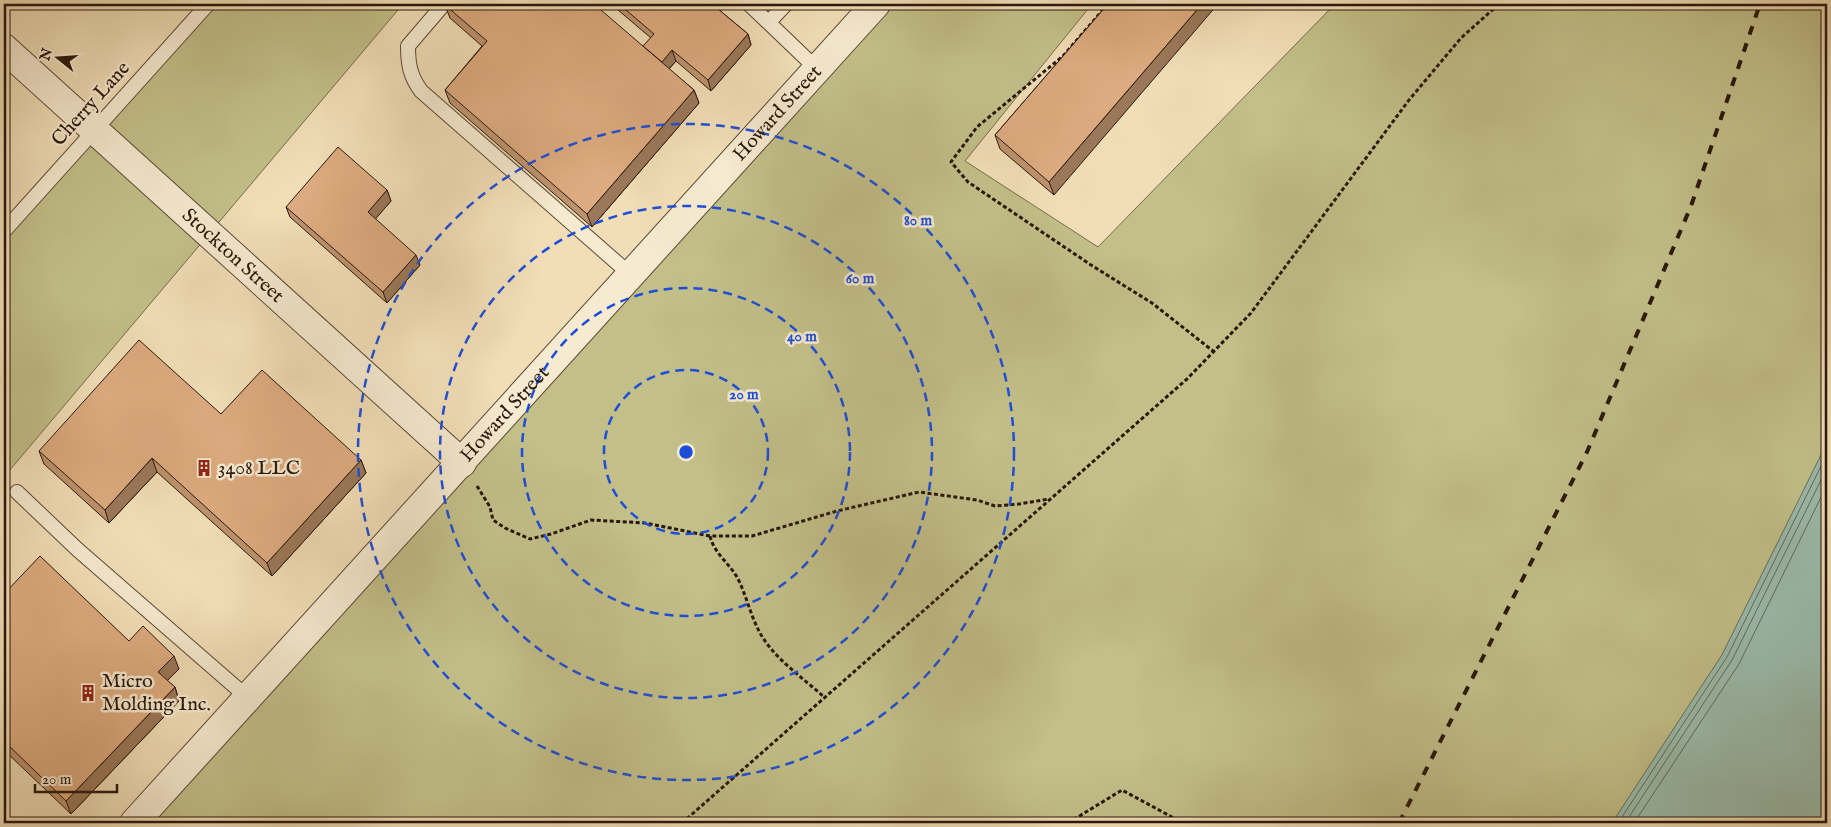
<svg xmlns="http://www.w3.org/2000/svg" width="1831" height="827" font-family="'IM FELL English',serif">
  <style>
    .green { fill: #c2bf89; stroke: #766b4a }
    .water { fill: #9bbcac; stroke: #6e7a6c }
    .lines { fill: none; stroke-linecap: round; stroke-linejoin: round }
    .shore { stroke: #626a5c; stroke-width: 1 }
    .service-casing { stroke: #5c4937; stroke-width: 16 }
    .minor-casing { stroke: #5c4937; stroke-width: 30 }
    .path { stroke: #2a170c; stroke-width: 3; stroke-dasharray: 4 2.5; stroke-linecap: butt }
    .service { stroke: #f6ead0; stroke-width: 14 }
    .minor { stroke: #f6ead0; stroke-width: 28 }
    .rail { stroke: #2a170c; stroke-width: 4; stroke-dasharray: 9 9; stroke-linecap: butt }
    .wall { fill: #bd936d; stroke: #2a170c }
    .shaded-wall { fill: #9a7859; stroke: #2a170c }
    .building { fill: #dcab7f; stroke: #2a170c }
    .ring { fill: none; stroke: #1d4ed8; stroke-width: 2.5; stroke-dasharray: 9 6 }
    .labels { text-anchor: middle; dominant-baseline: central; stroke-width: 5; stroke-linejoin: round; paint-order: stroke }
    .street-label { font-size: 20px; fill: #2a170c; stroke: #f6ead0 }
    .poi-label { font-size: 20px; fill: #2a170c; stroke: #f6ead0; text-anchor: start }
    .centre { fill: #1d4ed8; stroke: #f6ead0; stroke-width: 2.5 }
    .ring-label { font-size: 15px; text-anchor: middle; font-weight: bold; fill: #1d4ed8; stroke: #f6ead0; stroke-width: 5; stroke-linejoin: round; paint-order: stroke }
  </style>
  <rect width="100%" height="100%" fill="#f1deb7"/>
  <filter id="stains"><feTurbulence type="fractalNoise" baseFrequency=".004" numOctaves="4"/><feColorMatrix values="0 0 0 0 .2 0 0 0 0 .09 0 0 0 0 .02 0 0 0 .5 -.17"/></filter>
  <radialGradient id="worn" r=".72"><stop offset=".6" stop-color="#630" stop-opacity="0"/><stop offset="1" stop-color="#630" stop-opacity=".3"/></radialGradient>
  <g class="green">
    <polygon points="215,4 403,4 4,477 4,237"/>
    <polygon points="876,4 1092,4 965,161 1098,247 1335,4 1827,4 1827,443 1722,655 1612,823 149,823"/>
  </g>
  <polygon class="water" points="1827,443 1827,823 1612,823 1722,655"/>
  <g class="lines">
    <g class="shore">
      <polyline points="1618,823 1727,657 1827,454"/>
      <polyline points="1625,823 1732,660 1827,468"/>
      <polyline points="1634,823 1739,664 1827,485"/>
    </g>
    <g class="service-casing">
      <g id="service">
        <path d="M444,4l-36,42c0,18 2,30 13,45l210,184"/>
        <polyline points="749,4 817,69"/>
        <polyline points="769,22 786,4"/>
        <polyline points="4,231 208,4"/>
        <polyline points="17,492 78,550 247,697"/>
      </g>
    </g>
    <g class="minor-casing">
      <g id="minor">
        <path id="s1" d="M4,48l458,415"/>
        <path id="s2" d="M134,823l742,-819"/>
      </g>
    </g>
    <g class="path">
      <polyline points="1108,4 1063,56 977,127 951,162 968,182 1091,265 1152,303 1213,351"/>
      <polyline points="477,486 490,507 493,520 505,528 530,539 551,534 591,520 645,523 710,536 752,536 837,511 919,492 977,500 995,506 1019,504 1049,499"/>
      <path d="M710,536c4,17 18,26 27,41 9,17 13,37 22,54 13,26 43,46 65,66"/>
      <polyline points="682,823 1187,379 1251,313 1409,100 1461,38 1499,4"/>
      <polyline points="1068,823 1122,790 1183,823"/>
    </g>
    <use href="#service" class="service"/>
    <use href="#minor" class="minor"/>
    <polyline class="rail" points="1399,823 1587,452 1691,206 1760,4"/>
  </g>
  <g class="wall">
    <polygon points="611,4 712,4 748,34 751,45 711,91 676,61 669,69 694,90 699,103 592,227 450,103 445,90 482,46 450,18 445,5 643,46 651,38"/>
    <polygon points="1108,4 1054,195 1000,149 995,135"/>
    <polygon points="387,190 391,201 375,219 420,265 387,303 290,217 286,207"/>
    <polygon points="221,414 361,460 366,473 272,576 157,472 109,523 44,464 39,451"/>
    <polygon points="4,594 129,641 179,669 167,681 175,687 179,701 71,814 4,750"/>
  </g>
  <g class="shaded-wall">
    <polygon points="1202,4 1218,4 1054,195 1049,182"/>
    <polygon points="748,34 751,45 711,91 708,80"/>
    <polygon points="672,50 676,61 664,74 660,64"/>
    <polygon points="694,90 699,103 592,227 587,214"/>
    <polygon points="387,190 391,201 372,223 368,212"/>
    <polygon points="416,255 420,265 387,303 383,292"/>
    <polygon points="152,458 157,472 109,523 105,510"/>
    <polygon points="361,460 366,473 272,576 267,563"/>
    <polygon points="174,656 179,669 163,685 158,672"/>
    <polygon points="175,687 179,701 71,814 66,801"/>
  </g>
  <g class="building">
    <polygon points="445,4 594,4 694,90 587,214 445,90 487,41 445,5"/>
    <polygon points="619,4 712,4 748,34 708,80 672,50 662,62 643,46 654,34"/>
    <polygon points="1108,4 1202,4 1049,182 995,135"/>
    <polygon points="338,147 387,190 368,212 416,255 383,292 286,207"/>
    <polygon points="139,340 221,414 262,370 361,460 267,563 152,458 105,510 39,451"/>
    <polygon points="40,556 129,641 143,626 174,656 158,672 175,687 66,801 4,741 4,594"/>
  </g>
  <g class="ring">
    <circle cx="686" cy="452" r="82"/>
    <circle cx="686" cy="452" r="164"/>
    <circle cx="686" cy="452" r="246"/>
    <circle cx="686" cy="452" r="328"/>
  </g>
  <defs>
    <g id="building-bare" transform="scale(1.35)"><path d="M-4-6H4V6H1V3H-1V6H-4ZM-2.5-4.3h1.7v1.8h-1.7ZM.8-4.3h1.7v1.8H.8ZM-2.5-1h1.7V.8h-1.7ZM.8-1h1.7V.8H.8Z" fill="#8f2418" stroke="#f6ead0" stroke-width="2.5" paint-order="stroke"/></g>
  </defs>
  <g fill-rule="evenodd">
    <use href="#building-bare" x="204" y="468"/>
    <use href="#building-bare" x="88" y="693"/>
  </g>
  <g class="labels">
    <g class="street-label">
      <text transform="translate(91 104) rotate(-48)">Cherry Lane</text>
      <text stroke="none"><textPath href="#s2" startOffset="958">Howard Street</textPath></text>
      <text stroke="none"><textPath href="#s1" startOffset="309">Stockton Street</textPath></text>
      <text stroke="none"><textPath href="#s2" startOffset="552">Howard Street</textPath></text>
    </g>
    <g class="poi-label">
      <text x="218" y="468">3408 LLC</text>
      <text x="102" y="681">Micro<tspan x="102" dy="23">Molding Inc.</tspan></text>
    </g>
  </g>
  <circle cx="686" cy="452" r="8" class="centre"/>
  <g class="ring-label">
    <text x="918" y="225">80 m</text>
    <text x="860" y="283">60 m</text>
    <text x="802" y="341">40 m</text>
    <text x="744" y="399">20 m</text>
  </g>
  <rect width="1831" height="827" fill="none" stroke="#f1deb7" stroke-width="20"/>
  <rect x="5" y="5" width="1821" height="817" fill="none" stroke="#2a170c" stroke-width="2.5"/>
  <rect x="10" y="10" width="1811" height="807" fill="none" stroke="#2a170c"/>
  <g transform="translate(58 58) rotate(287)" stroke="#f6ead0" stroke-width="4" paint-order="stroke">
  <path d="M0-4L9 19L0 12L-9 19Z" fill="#2a170c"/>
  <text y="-8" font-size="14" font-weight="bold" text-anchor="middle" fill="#2a170c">N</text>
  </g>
  <path d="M35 784v8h82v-8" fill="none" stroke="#2a170c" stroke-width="2.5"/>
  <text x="42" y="784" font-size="15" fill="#2a170c" stroke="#f6ead0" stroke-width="4" paint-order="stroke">20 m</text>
  <rect width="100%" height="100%" filter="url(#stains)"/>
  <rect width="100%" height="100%" fill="url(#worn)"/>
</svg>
